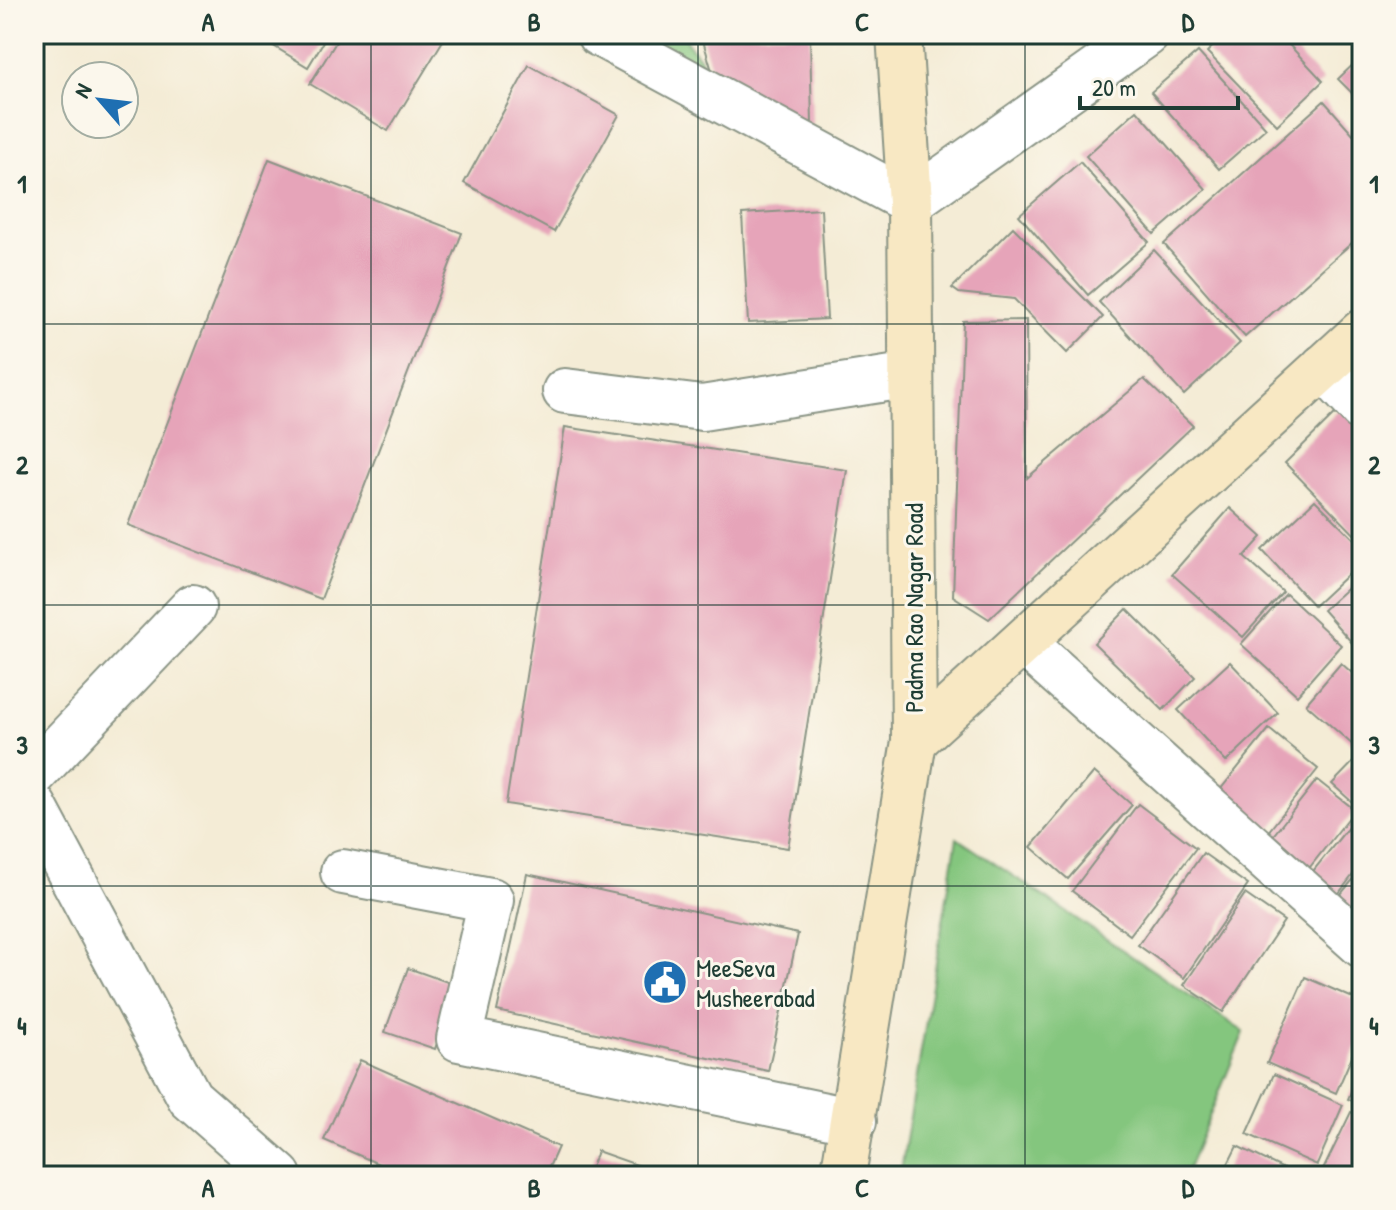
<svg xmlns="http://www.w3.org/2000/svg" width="1396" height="1210" font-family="'Patrick Hand',sans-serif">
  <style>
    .green { fill: #84c67e; stroke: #528259; stroke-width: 2 }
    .building { fill: #e6a4b9 }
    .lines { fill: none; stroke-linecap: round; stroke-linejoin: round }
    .street-casing { stroke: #8a9485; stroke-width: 48 }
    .secondary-casing { stroke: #8a9485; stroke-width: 48 }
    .street { stroke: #fff; stroke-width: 44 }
    .secondary { stroke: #f8e8c3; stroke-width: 44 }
    .grid { fill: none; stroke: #1f3d34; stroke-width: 2; stroke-opacity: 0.55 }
    .labels { text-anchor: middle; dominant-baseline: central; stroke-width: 6; stroke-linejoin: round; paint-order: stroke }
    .street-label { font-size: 26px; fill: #1f3d34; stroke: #fbf7ec }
    .poi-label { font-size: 26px; fill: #1f3d34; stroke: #fbf7ec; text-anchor: start }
    .neatline { fill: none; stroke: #1f3d34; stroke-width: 3 }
    .grid-label { font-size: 26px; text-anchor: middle; font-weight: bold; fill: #1f3d34 }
  </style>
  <rect width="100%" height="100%" fill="#fbf7ec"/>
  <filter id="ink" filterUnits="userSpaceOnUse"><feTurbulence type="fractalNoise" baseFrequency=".0125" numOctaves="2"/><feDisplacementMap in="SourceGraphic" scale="16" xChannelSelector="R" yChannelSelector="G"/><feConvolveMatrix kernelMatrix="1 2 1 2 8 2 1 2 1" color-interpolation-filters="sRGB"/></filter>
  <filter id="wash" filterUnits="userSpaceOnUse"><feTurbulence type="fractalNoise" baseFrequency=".006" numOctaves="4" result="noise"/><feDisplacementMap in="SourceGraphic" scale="32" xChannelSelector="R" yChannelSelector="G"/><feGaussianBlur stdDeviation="1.8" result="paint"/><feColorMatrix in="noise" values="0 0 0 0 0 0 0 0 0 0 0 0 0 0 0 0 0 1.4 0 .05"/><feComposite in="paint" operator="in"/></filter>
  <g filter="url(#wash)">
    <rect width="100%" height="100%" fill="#f4ecd6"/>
    <g class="green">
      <polygon points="646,34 681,34 711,73"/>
      <polygon points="957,838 1244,1032 1185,1176 900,1176"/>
    </g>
    <g id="blocks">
      <g class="building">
        <polygon points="254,34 328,34 308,67"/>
        <polygon points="341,34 447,34 388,131 310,84"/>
        <polygon points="701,34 810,34 812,125 715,81"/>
        <polygon points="1226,34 1279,34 1323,81 1277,125 1207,52"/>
        <polygon points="1198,52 1266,128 1219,169 1151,92"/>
        <polygon points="1362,56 1362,103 1338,79"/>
        <polygon points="529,65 619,115 554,232 464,183"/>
        <polygon points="1324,101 1362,144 1362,234 1245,337 1164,244"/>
        <polygon points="1137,110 1206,189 1154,234 1086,156"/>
        <polygon points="269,159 462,233 321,599 128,525"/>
        <polygon points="1080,162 1149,242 1088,295 1019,215"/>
        <polygon points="821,209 827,319 748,323 742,214"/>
        <polygon points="1013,227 1103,317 1067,353 1014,299 959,293 952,288"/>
        <polygon points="1154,250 1240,343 1184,395 1099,302"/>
        <polygon points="1026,320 1027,478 1144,379 1193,426 989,619 953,596 963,321"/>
        <polygon points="1344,405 1362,424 1362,542 1285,463"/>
        <polygon points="565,427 847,470 788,848 506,804"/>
        <polygon points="1315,500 1362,547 1362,561 1314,606 1262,550"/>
        <polygon points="1230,508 1262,537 1244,557 1283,592 1243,637 1172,574"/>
        <polygon points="1362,575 1362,654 1323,610"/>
        <polygon points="1286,594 1341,645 1297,695 1241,644"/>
        <polygon points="1127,609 1195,677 1163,710 1094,643"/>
        <polygon points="1230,662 1278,713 1226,762 1178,710"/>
        <polygon points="1341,663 1362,682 1362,753 1306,704"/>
        <polygon points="1269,729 1318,769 1260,842 1211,801"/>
        <polygon points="1362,753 1362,811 1332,784"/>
        <polygon points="1094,772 1132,805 1068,879 1031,847"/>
        <polygon points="1317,780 1355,810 1302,877 1264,847"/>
        <polygon points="1138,804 1196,848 1130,935 1072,891"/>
        <polygon points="1358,815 1362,818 1362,863 1332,902 1305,881"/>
        <polygon points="1203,853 1248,885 1184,978 1138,945"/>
        <polygon points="1362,869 1362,924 1335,901"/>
        <polygon points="527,874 798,934 768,1071 497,1011"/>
        <polygon points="1245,894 1284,921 1223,1012 1184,985"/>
        <polygon points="408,968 456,985 435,1049 385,1032"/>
        <polygon points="1305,977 1362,1002 1362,1033 1336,1093 1267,1063"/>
        <polygon points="360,1060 558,1147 545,1176 406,1176 324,1140"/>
        <polygon points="1362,1067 1362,1105 1348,1099"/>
        <polygon points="1274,1074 1343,1105 1317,1165 1247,1134"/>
        <polygon points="1351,1112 1362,1117 1362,1176 1329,1176 1322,1172"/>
        <polygon points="1237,1146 1298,1176 1222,1176"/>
        <polygon points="597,1151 640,1166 636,1176 588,1176"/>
      </g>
    </g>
  </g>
  <g filter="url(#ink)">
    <use href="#blocks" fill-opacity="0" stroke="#8a9485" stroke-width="2"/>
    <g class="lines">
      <g class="street-casing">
        <g id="street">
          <polyline points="599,34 910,202 1147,34"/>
          <polyline points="1323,367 1362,409"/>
          <polyline points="565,391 702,408 911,375"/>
          <polyline points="1023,642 1362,945"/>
          <polyline points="34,774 193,607"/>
          <polyline points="34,806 190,1098 279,1176"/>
          <polyline points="343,872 491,900 459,1039 854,1121"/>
        </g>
      </g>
      <g class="secondary-casing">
        <g id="secondary">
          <polyline points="914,741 1362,332"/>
          <polyline points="843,1176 914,741 910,202 899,34"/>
        </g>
      </g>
      <use href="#street" class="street"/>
      <use href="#secondary" class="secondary"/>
    </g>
  </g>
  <path class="grid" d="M371,34v1142M698,34v1142M1025,34v1142M34,324h1328M34,605h1328M34,886h1328"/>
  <defs>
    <g id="civic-disc" transform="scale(2.3)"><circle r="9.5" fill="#1f6fb2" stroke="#fbf7ec"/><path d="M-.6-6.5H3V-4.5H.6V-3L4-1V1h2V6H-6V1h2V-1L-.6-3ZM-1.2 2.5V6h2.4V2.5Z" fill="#fff"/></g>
  </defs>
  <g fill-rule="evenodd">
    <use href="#civic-disc" x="665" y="982"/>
  </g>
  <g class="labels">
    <g class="street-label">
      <text transform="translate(913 608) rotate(-90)">Padma Rao Nagar Road</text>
    </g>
    <g class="poi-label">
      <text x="696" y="967">MeeSeva<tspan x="696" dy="30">Musheerabad</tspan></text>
    </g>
  </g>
  <rect width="1396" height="1210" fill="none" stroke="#fbf7ec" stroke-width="88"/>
  <g transform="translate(100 100) rotate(298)"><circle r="38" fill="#fbf7ec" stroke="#a3ada2" stroke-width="2"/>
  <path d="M0-6L14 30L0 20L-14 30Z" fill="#1f6fb2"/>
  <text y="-12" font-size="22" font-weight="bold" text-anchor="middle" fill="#1f3d34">N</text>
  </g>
  <path d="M1080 96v12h158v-12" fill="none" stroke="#1f3d34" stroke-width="4"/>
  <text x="1092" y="96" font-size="24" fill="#1f3d34" stroke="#fbf7ec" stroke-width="6" paint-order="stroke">20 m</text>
  <rect x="44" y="44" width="1308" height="1122" class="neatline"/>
  <g class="grid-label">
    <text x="208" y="31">A</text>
    <text x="534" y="31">B</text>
    <text x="862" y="31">C</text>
    <text x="1188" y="31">D</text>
    <text x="22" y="193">1</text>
    <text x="1374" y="193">1</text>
    <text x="22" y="474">2</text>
    <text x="1374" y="474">2</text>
    <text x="22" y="754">3</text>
    <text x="1374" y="754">3</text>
    <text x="22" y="1035">4</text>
    <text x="1374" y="1035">4</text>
    <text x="208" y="1197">A</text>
    <text x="534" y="1197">B</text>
    <text x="862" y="1197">C</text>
    <text x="1188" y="1197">D</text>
  </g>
</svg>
